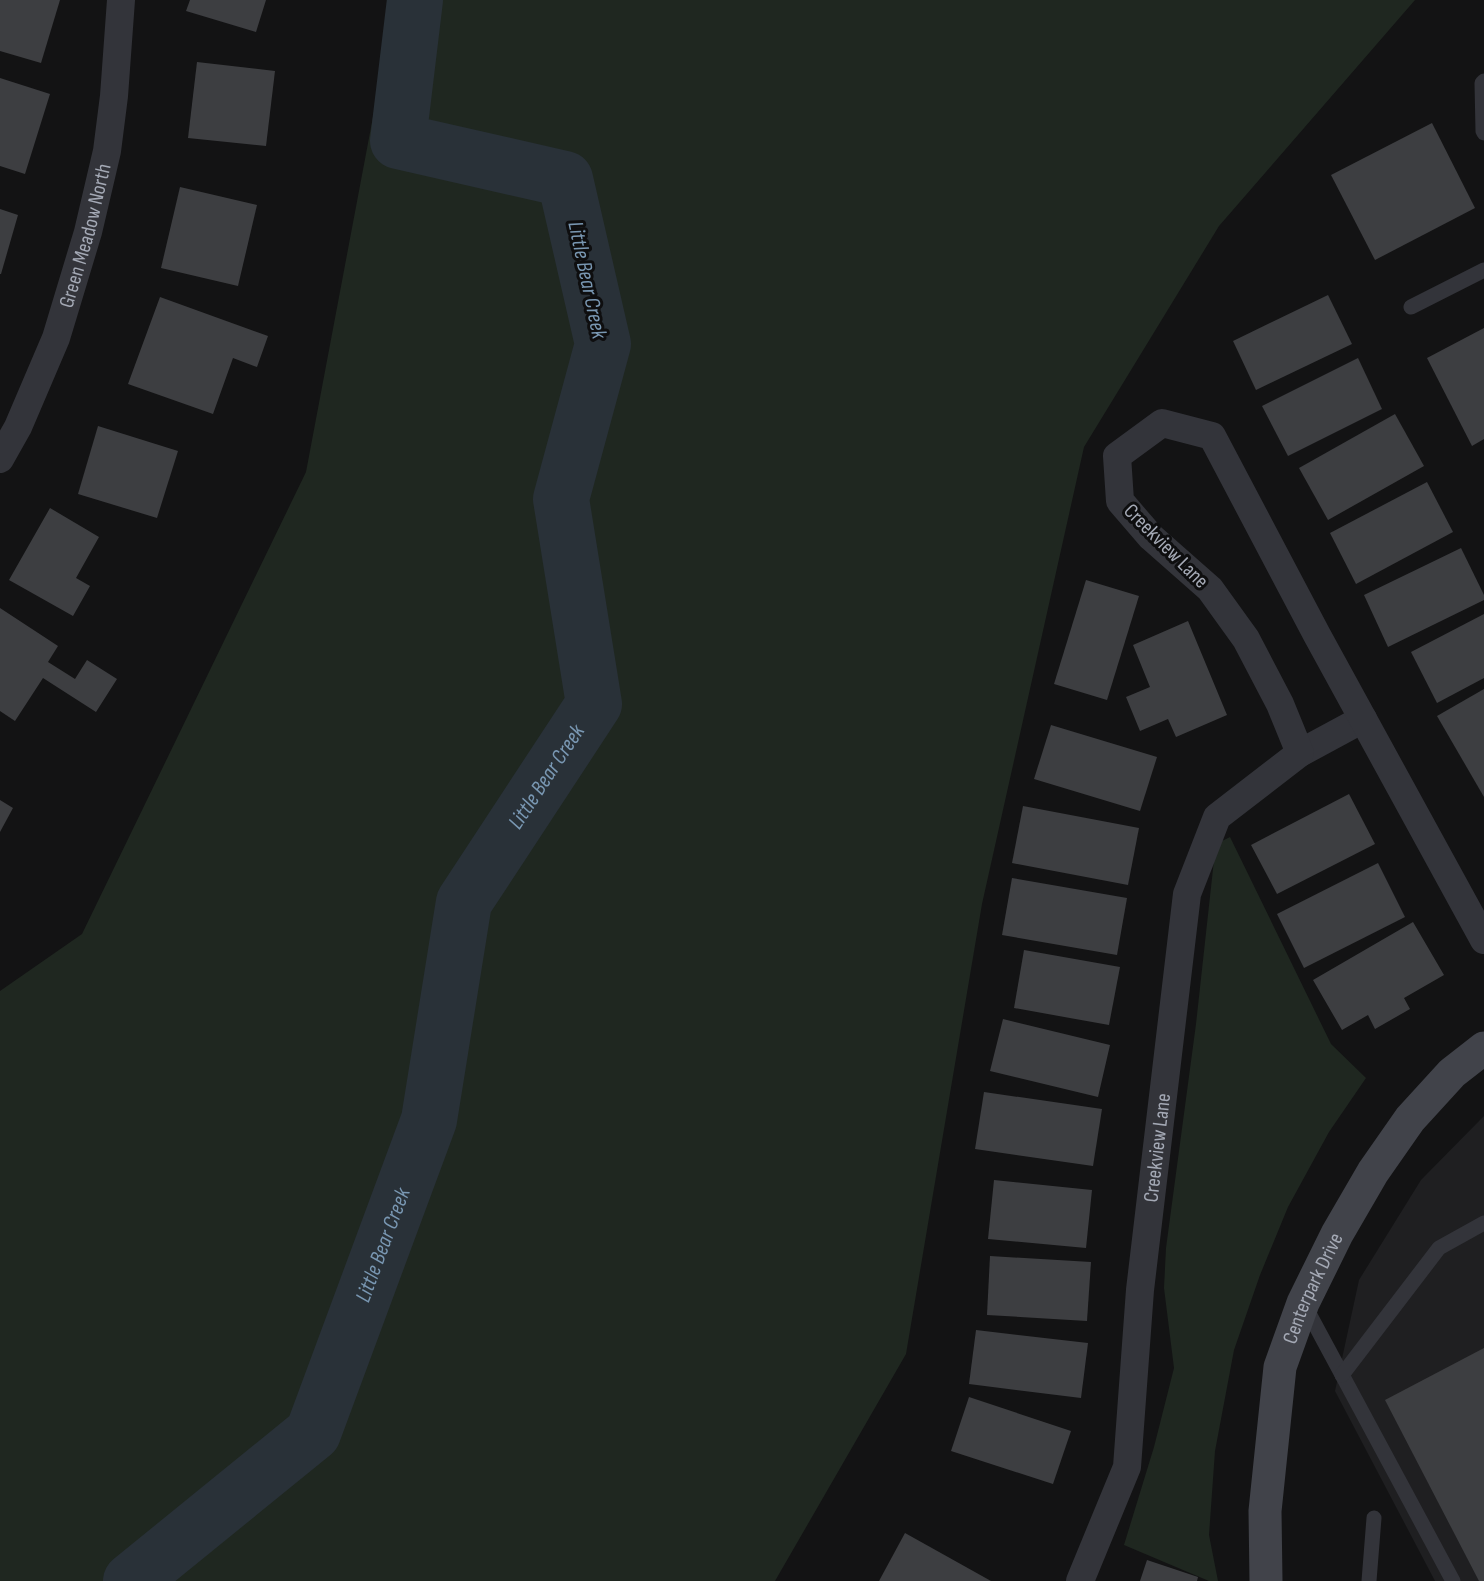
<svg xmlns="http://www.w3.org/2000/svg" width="1484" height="1581" font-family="'Sofia Sans Condensed',sans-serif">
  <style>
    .built { fill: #1f1f21 }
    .green { fill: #1f2720 }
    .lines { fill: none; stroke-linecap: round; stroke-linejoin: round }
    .river { stroke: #293138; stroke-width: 56 }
    .building { fill: #3d3e41 }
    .lane { stroke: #33343a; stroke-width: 15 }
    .street { stroke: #33343a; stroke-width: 28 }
    .secondary { stroke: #41434a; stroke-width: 33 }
    .labels { text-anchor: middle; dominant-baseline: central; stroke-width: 6; stroke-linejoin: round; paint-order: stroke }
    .street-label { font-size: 21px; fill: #a4a9b5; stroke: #0e0e0f }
    .water-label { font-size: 22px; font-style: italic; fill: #7997b2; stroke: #0e0e0f }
  </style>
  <rect width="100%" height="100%" fill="#131314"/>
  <polygon class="built" points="1484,1116 1484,1581 1435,1581 1335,1391 1359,1280 1421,1180"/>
  <g class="green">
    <polygon points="395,0 1415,0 1219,226 1084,447 982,904 906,1354 775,1581 0,1581 0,991 82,934 306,472"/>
    <polygon points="1230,837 1331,1044 1366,1078 1329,1132 1288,1207 1260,1275 1234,1350 1215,1451 1209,1535 1218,1581 1209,1581 1124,1545 1154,1447 1174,1368 1164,1288 1166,1248 1196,1024 1215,851 1220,842"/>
  </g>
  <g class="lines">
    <path class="river" id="s1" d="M131,1581l182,-148 116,-313 35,-218 130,-198 -33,-205 42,-155 -38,-165 -167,-38 17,-141"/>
  </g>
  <g class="building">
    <polygon points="0,0 60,0 41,63 0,51"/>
    <polygon points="190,0 266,0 256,32 186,11"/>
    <polygon points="197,62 275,71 266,146 188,138"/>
    <polygon points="0,78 50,94 25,174 0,166"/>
    <polygon points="1432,123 1475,208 1375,260 1331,175"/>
    <polygon points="180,187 257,205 238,286 161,268"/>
    <polygon points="0,209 18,215 1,274 0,274"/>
    <polygon points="1328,295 1352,344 1256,390 1233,341"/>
    <polygon points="160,297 268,336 257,367 233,358 213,414 128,384"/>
    <polygon points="1484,328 1484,439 1472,446 1427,358"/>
    <polygon points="1358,358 1382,409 1288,456 1262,406"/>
    <polygon points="1395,414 1424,466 1328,520 1299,468"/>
    <polygon points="98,426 178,451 157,518 78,494"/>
    <polygon points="1427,482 1453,532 1356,584 1330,533"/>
    <polygon points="50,508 99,537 76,578 90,586 73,616 9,580"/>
    <polygon points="1461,548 1484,595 1484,600 1388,647 1364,595"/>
    <polygon points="1086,580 1139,596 1107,700 1054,684"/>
    <polygon points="0,608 58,646 48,662 75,679 87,660 117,679 96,712 43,678 15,721 0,711"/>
    <polygon points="1484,614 1484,678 1437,703 1411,652"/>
    <polygon points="1188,621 1227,715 1176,737 1168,719 1140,731 1126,697 1150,687 1133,645"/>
    <polygon points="1484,689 1484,797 1437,716"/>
    <polygon points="1051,725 1157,757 1140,811 1034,779"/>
    <polygon points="1349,794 1375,844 1277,894 1251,845"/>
    <polygon points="0,800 13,808 0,832"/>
    <polygon points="1023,806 1139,828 1128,885 1012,863"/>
    <polygon points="1378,863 1405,917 1304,968 1277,914"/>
    <polygon points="1012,878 1127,898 1117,955 1002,935"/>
    <polygon points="1413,922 1444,975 1404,998 1410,1009 1375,1029 1368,1015 1342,1030 1313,980"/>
    <polygon points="1024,950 1120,967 1109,1025 1014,1008"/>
    <polygon points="1003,1019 1110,1045 1098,1097 990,1071"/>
    <polygon points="984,1092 1102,1109 1093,1166 975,1149"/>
    <polygon points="994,1180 1092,1190 1086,1248 988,1239"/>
    <polygon points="990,1256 1091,1262 1087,1321 987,1315"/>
    <polygon points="976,1330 1088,1343 1081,1398 969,1384"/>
    <polygon points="1484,1348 1484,1581 1479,1581 1385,1400"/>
    <polygon points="969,1397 1071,1431 1053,1484 951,1451"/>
    <polygon points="905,1533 991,1581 879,1581"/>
    <polygon points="1147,1560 1198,1577 1197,1581 1140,1581"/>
  </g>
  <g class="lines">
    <g class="lane">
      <polyline points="1484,81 1482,83 1483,131 1484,133"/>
      <polyline points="1411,307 1484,270"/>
      <polyline points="1305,1306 1453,1581"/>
      <polyline points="1342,1375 1439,1248 1484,1223"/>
      <polyline points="1369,1581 1374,1518"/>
    </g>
    <g class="street">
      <path id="s2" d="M0,459l18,-32 38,-89 32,-106 19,-81 7,-55 7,-96"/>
      <polyline points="1300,753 1363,719"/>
      <path id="s3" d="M1080,1581l47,-114 13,-177 47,-396 30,-77 83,-64 -20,-49 -34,-65 -36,-50 -59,-52 -31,-36 -3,-45 45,-33 50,13 105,199 167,305"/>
    </g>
    <path class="secondary" id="s4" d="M1266,1581l-1,-70 15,-144 23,-64 34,-69 36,-62 37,-53 42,-46 32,-25"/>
  </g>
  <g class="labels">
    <g class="street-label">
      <text stroke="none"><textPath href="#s2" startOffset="240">Green Meadow North</textPath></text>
      <text transform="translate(1166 546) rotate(45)">Creekview Lane</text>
      <text stroke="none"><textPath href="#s3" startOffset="444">Creekview Lane</textPath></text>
      <text stroke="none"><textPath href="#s4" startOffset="300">Centerpark Drive</textPath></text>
    </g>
    <g class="water-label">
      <text transform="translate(587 280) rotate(78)">Little Bear Creek</text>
      <text stroke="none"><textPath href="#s1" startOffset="939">Little Bear Creek</textPath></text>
      <text stroke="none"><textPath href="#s1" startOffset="435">Little Bear Creek</textPath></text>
    </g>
  </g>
</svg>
